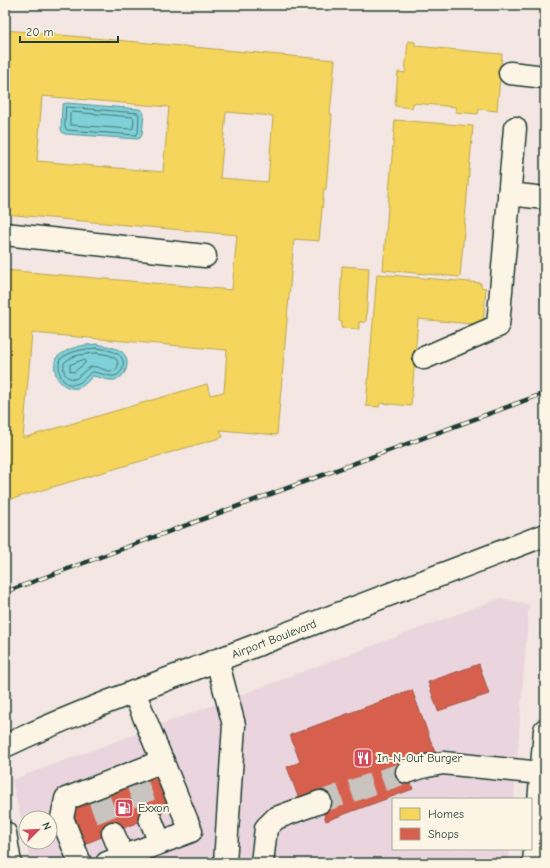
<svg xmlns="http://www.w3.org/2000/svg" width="550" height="868" font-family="'Comic Neue',sans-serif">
<rect width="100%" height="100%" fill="#f4e6e2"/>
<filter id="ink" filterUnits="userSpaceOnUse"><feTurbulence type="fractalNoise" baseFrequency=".025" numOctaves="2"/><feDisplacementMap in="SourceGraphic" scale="8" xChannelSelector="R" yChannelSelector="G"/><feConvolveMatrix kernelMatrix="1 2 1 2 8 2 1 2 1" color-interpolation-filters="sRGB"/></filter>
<g filter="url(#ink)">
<path fill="#ead5de" d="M501,598L529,605L514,799H393V849H510L509,863H31L26,842H50V818H26V840L12,780Z"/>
<path fill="#7fd0d7" stroke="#599596" d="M67,103L139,109L142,110L144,114L142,135L140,138L137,139L65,134L62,132L61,128L62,107L63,104Z
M97,344C106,346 114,347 121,351C132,359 127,378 114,380C107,381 100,377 93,376C89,380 84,386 78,388C67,390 56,382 55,370C54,366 55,362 56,358C69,347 81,345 97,344Z"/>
<path fill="#f6d55c" stroke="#b6a750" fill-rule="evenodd" d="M5,30L335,60L330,114H332L326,189H324L319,241L294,239L277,435L220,430L223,437L5,501V270L232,290L237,235L5,214ZM42,96L169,107L163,172L37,161ZM226,112L273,116L268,182L220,178ZM32,333L227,350L224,392L210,395L207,384L23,438Z
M408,41L415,42V46L502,54L497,111L479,109L478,114L455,112L456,107L413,103L412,108L395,106L398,72L405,73Z
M395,120L473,126L460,277L383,270Z
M342,266L369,268L366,322H359V329L341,328L342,322L339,321Z
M377,274L481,283V287L486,288L483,325L418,319L411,406L380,403L379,407L366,406Z"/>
<path fill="#d6604d" stroke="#9f5646" d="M479,664L489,694L438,711L428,682Z
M412,690L436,755L405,766L413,789L326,821L320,802L299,799L287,767L300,762L290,735Z
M164,772L178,806L82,845L69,811Z"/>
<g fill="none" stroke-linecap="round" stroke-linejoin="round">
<path stroke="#457875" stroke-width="1" d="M66,107L138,113L139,115L138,133L136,135L67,130L65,127Z
M72,112L133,117L134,119L133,128L131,129L71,125L70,123V114Z
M97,348C104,349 111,350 118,354C127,360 124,374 114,376C108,377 99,372 92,372C87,375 83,382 76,384C61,387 57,371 60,359C71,351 83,349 97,348Z
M97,353L109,355L116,359C119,364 119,370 112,371C105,372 98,365 91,367C85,369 81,376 75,379C64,378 63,373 64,363C72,354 86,354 97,353Z
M83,360L85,361V363L74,372L70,371V365Z"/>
<path stroke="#c9c4bf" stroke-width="22" stroke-dasharray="22 11" stroke-linecap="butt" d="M137,783L150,818
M99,799L113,833
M320,802L407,772"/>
<defs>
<path id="minor" d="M510,73L545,77
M509,194L545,198
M5,234L205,256
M424,358L498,326L515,128
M217,660L234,725L225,863
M407,772L422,767L443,763L541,773
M150,818L160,843
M5,833L10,863
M113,833L123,857
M80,863L62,818L66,799L163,761
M107,863L191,831L134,692
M262,863L266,828L276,818L320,802
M534,863L545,730"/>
<path id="major" d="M5,746C76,712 150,686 223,658C331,617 438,576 545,535"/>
</defs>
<use href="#minor" stroke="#1f3d34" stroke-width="25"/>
<use href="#major" stroke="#1f3d34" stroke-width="25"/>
<use href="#minor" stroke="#fcf5e5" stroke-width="22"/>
<use href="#major" stroke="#fcf5e5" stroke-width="22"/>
<defs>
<path id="rail" d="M5,592L545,393"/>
</defs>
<use href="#rail" stroke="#1f3d34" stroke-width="4.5"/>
<use href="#rail" stroke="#fcf5e5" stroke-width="3" stroke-dasharray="9" stroke-linecap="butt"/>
</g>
</g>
<defs>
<symbol id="restaurant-square" viewBox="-11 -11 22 22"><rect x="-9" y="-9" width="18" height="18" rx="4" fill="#d1495b" stroke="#fcf5e5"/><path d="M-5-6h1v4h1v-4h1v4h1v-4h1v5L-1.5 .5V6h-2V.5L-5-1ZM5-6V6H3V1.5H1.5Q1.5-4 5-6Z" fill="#fff"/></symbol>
<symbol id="fuel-square" viewBox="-11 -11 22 22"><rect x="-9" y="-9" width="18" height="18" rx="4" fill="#d1495b" stroke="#fcf5e5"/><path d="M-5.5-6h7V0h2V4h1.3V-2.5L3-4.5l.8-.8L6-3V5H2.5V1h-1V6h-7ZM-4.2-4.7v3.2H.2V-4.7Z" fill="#fff"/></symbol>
</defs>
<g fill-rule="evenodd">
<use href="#restaurant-square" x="352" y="747" width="22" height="22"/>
<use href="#fuel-square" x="113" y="797" width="22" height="22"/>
</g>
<g text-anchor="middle" stroke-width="4" stroke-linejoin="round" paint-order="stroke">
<g font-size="12" fill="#1f3d34" stroke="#fcf5e5">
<text transform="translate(274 639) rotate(-21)" y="4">Airport Boulevard</text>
</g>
<g font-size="12" fill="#1f3d34" stroke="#fcf5e5" text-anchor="start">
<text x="377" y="762">In-N-Out Burger</text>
<text x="138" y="812">Exxon</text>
</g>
</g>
<rect width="550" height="868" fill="none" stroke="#fcf5e5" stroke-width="20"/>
<rect x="10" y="10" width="530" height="848" fill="none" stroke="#1f3d34" stroke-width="1.5" filter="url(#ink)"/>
<rect x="392" y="798" width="140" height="52" fill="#fcf5e5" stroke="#a4ab9e"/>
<rect x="400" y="808" width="20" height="12" fill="#f6d55c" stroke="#a4ab9e"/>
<text x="428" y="818" font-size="12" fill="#1f3d34">Homes</text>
<rect x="400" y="828" width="20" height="12" fill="#d6604d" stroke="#a4ab9e"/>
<text x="428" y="838" font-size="12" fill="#1f3d34">Shops</text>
<g transform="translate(38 830) rotate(66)"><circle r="19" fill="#fcf5e5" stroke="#a4ab9e"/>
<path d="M0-3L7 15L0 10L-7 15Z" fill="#d1495b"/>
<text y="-6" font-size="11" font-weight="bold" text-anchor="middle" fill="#1f3d34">N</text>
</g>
<path d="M20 36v6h98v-6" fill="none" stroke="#1f3d34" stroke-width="2"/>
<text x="26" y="36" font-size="12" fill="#1f3d34" stroke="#fcf5e5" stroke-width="3" paint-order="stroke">20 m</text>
</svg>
